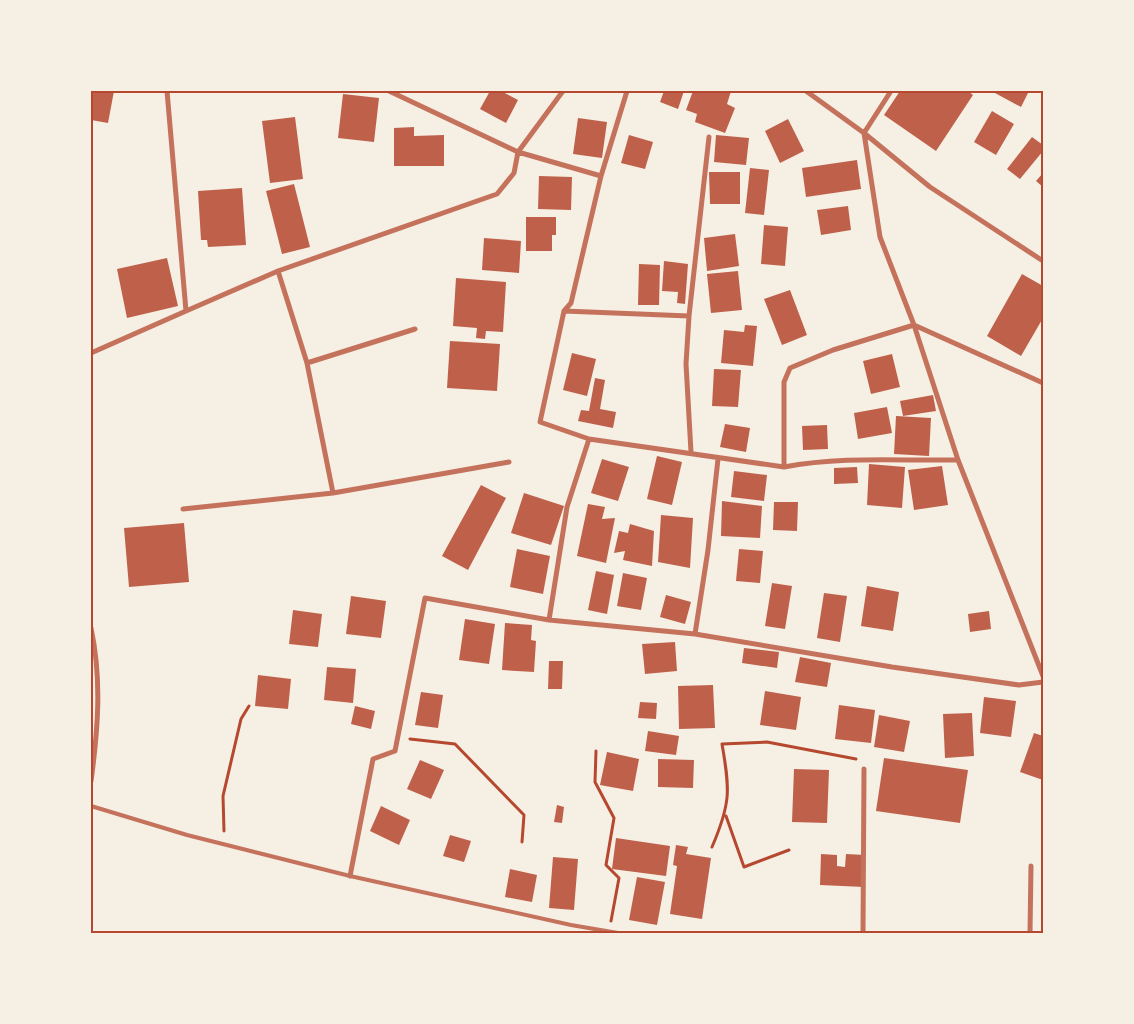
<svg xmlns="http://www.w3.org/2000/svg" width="1134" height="1024" font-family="'Source Serif 4',serif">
<rect width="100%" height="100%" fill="#f6efe4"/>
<path fill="#bf614a" d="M91,91H114L108,123L91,120Z
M490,91H501L518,100L506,123L480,109Z
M664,91H684L678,109L660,102Z
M693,91H731L727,104L735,108L725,133L695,122L697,114L686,110Z
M900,91H968L973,95L936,151L884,115Z
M996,91H1029L1021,107L995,93Z
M343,94L379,98L374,142L338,138Z
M992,111L1014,124L996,155L974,142Z
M295,117L303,179L270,183L262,121Z
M578,118L607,122L602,158L573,154Z
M788,119L804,151L780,163L765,131Z
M414,127V136L444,135V166H394V128Z
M629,135L653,142L645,169L621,163Z
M716,135L749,138L746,165L714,162Z
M1032,137L1043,145V151L1020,179L1007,169Z
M857,160L861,189L806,197L802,168Z
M750,168L769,170L764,215L745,213Z
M709,172H740V204H710Z
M1043,173V187L1036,181Z
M539,176L572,177L571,210L538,209Z
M294,184L310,247L282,254L266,191Z
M242,188L246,245L208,247L207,240H201L198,191Z
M848,206L851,230L821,235L817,210Z
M526,217H556V235H552V251H526Z
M764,225L788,227L785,266L761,264Z
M735,234L739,266L707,271L704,238Z
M484,238L521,241L519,273L482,270Z
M167,258L178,306L127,318L117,269Z
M664,261L688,264L685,304L677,303L678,292L662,291Z
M639,264L660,265L659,305H638Z
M738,271L742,310L711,313L707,274Z
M1022,274L1043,286V318L1021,356L987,336Z
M456,278L506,282L503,332L486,331L485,339L476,338L477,328L453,326Z
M790,290L807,335L782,345L764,299Z
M745,325L757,326L753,366L721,363L724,330L744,332Z
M450,341L500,344L497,391L447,388Z
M572,353L596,359L587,396L563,390Z
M892,354L900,387L871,394L863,361Z
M714,369L741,370L738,407L712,406Z
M595,378L605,380L600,409L616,412L613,428L578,421L581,410L589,411Z
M933,395L936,411L903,416L900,401Z
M887,407L892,433L858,439L854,413Z
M896,416L931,418L929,456L894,454Z
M725,424L750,428L746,452L720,447Z
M827,425L828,449L803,450L802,426Z
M657,456L682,462L672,505L647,499Z
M602,459L629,467L618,501L591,493Z
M869,464L905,467L902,508L867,505Z
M942,466L948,505L914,510L908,470Z
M857,467L858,483L834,484V468Z
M734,471L767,475L764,501L731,497Z
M481,485L506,498L468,570L442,556Z
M524,493L564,506L551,545L511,533Z
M722,501L762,506L760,538L721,536Z
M774,502H798L797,531L773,530Z
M588,504L605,507L602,519L615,518L606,563L577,556Z
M661,515L693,518L690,568L658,562Z
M184,523L189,582L129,587L124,528Z
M630,524L654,531L652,566L623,560L625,551L614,553L619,531L628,533Z
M517,549L550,556L543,594L510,587Z
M739,549L763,551L760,583L736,581Z
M596,571L614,575L607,614L588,610Z
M623,573L647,578L641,610L617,606Z
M772,583L792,586L785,629L765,626Z
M867,586L899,592L893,631L861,626Z
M824,593L847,596L840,642L817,638Z
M666,595L691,602L685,624L660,617Z
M351,596L386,601L381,638L346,634Z
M293,610L322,614L318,647L289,644Z
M989,611L991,629L970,632L968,614Z
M465,619L495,624L489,664L459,660Z
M505,623L532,625L531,640L536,641L534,672L502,670Z
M675,642L677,671L645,674L642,644Z
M744,648L779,652L777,668L742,663Z
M800,657L831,663L827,687L795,682Z
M549,661H563L562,689H548Z
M327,667L356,669L353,703L324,700Z
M258,675L291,679L288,709L255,706Z
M713,685L715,728L679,729L678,686Z
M765,691L801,697L796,730L760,725Z
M421,692L443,695L438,728L415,725Z
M984,697L1016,701L1011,737L980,733Z
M640,702L657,703L656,719L638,718Z
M839,705L875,710L871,743L835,739Z
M355,706L375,711L371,729L351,724Z
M972,713L974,756L945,758L943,714Z
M879,715L910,721L904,752L874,747Z
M648,731L679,736L676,755L645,751Z
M1034,733L1043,736V780L1020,772Z
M607,752L639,759L633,791L600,785Z
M884,758L968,770L960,823L876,811Z
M658,759L694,760L693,788L658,787Z
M420,760L444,770L431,799L407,789Z
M794,769L829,770L827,823L792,822Z
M557,805L564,807L562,823L554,822Z
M381,806L410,820L399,845L370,831Z
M450,835L471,841L464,862L443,856Z
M616,838L670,846L666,876L612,869Z
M676,845L688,847L686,854L711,858L702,919L670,914L677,866L673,865Z
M821,854L837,855V866L845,867L846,854L865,855L864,887L820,885Z
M553,857L578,859L574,910L549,908Z
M510,869L537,875L532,902L505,897Z
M637,877L665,882L657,925L629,920Z"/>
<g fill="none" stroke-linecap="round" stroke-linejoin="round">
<path stroke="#b5482f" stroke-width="3" d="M410,739L455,744L524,815L522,842
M596,751L595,782L614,818L606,865L619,878L611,921
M726,816L744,867L789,850
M224,831L223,796L241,719L249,706
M712,847C731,803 730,790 722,744L767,742L856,759"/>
<path stroke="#c5725c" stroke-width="4" d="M91,806L187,835L350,876L571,925L618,933"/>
<path stroke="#c5725c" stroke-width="5" d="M389,91L518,152L563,91
M627,91L601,176L571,303L564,311L540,422L589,439L784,467C842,456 899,461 958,460
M806,91L864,133L930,187L1043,261
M891,91L864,133L880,237L914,325L958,460L1043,676
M278,271L307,363L333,493
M186,311L278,271L497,194L514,173L518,152L601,176
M564,311L689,316
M91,353L186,311L167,91
M307,363L415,329
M691,452L686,364L689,316L709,137
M784,467V382L790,368L833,350L914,325L1043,383
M183,509L333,493L509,462
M549,620L567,507L589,439
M91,628C102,679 98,730 91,781
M695,634L708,550L718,459
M350,876L373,759L395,751L425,598L549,620L695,634L892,667L1019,685L1043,682
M863,933L864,769
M1030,933L1031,866"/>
</g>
<rect width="1134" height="1024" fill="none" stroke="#f6efe4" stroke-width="185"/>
<rect x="92" y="92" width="950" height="840" fill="none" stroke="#b5482f" stroke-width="2"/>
</svg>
